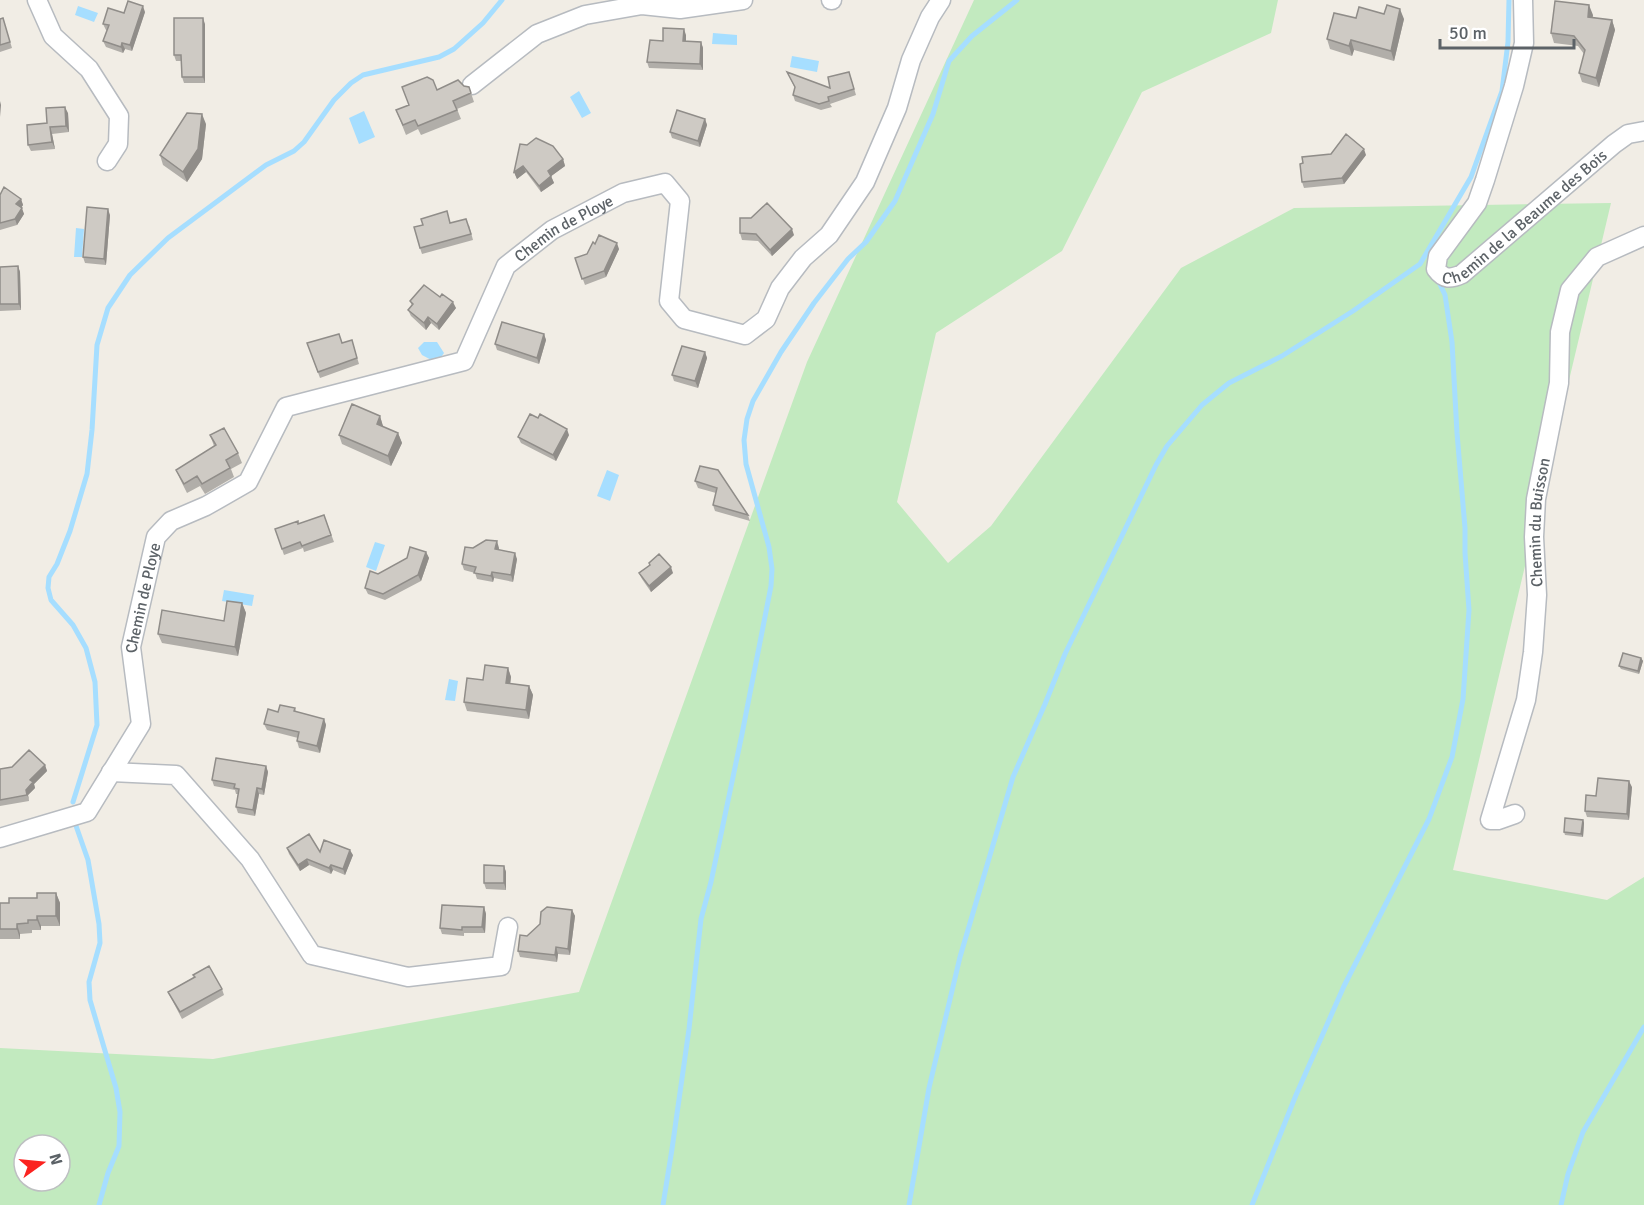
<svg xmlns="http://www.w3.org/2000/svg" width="1644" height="1205" font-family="Signika,sans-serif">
<rect width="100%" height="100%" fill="#f1ede5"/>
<path fill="#c2eabf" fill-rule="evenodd" d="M974,0H1278L1271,33L1142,92L1062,251L936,333L897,502L948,563L991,526L1181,268L1294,208L1611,203L1453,870L1607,900L1644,877V1205H0V1048L213,1059L579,992L807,362ZM24,1145H60V1181H24Z"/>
<path fill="#a6deff" d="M78,6L98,13L94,22L75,15Z
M713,33L737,35V45L712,44Z
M792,56L819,61L817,72L790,67Z
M579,91L591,113L582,118L570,97Z
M364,111L375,137L359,144L349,118Z
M76,228L84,229L82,257H74Z
M424,342H437L444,353L437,363L422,355L418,348Z
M607,470L619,475L610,501L597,496Z
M375,542L385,545L376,571L366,567Z
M224,590L254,595L252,606L222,601Z
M449,679L458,681L455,701L445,700Z"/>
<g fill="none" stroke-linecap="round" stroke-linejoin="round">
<path stroke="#a6deff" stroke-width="5" d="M73,802L97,725L95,682L86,648L73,625L51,600L48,588L49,577L57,564L70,531L87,474L92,430L97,345L108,308L130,275L168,238L266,165L294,151L304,142L334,100L351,83L363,75L439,57L454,49L483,23L502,0
M75,823L88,860L99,924L100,943L89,982L90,1000L116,1088L120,1112L119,1146L108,1173L99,1205
M663,1205L672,1149L689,1029L701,919L711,882L742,734L771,586L772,569L769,547L746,464L744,440L747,419L753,401L781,352L814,303L848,259L866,242L895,201L933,114L949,61L972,36L1017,0
M909,1205L929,1088L960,957L1013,777L1045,704L1065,654L1156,465L1167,446L1202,405L1229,383L1282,356L1353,311L1420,264L1471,177L1502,91L1508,42L1509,0
M1252,1205L1296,1095L1344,986L1429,819L1452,757L1463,699L1469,610L1465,553V528L1457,433L1452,342L1445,295L1438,280
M1561,1205L1568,1174L1583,1132L1644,1027"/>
<defs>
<g id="minor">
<path d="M37,0L53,36L89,69L119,116L118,144L107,161"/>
<path d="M831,0H832"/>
<path id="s1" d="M1523,0L1524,43L1514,86L1485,180L1477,203L1438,256L1436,269C1444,280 1451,279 1462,274L1614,144L1628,134L1644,131"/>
<path d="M472,85L537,34L585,15L642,5L680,9L743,0"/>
<path d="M111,772L176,775L250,859L312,955L408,977L501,966L508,927"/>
<path id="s2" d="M1515,814L1498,820H1490L1526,700L1533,652L1537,595L1534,537L1536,499L1559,383L1560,332L1570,290L1597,257L1644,236"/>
<path id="s3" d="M0,838L87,812L141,724L131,647L156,537L171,521L206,506L248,482L286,407L464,361L506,266L552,230L623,193L665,183L680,201L669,301L684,319L745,335L766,319L780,288L803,258L829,235L865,182L897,108L911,60L930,17L941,0"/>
</g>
</defs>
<use href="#minor" stroke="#b7bbc0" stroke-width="21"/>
<use href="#minor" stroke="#fff" stroke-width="18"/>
</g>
<path fill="#b1aea9" d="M145,12L132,51L125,49L123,53L106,47L103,41L107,30H106L103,24L124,13Z
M1384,14L1404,19L1394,61L1354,50L1352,56L1330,49L1327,39L1356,18Z
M1593,15L1592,18L1612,20L1615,30L1599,87L1582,82L1579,73L1584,54L1578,46L1554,43L1551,33Z
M3,18L12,48L0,52V19Z
M205,24V83H184L182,77L181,61H176L174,55Z
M686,35V41L701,42L703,48V70L649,68L647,62L663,41Z
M787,72L830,88L851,78L856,95L830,104L832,107L821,110L795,101L793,95L795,88Z
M464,86L469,87L474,102L457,109L461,119L421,135L418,129L406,135L396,110L409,105L437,90Z
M68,113L69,132L52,134L55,149L31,151L28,145L47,123Z
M705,119L707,125L700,147L672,138L670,132Z
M206,124L202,159L187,182L163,165L160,155Z
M520,144L563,159L565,166L551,176L554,183L541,192L526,172L517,179L514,172Z
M1366,155L1344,184L1304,188L1302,182Z
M0,195L21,199L23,205L21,208L24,214L17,225L0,230Z
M110,215L106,265L85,263L83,257Z
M451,223L469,225L473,240L422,254L420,248Z
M740,233L794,235L772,256L758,241L742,240Z
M595,244L619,249L606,277L585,285L575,258L587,254Z
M18,266L20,272L21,310L0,311V267Z
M440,297L456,308L439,330L431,323L426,330L411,316L408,310L412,306L410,301Z
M544,334L546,340L539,364L497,350L495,344Z
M352,340L359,364L320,378L307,343H342Z
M705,352L707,358L698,388L674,381L672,375Z
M380,416L383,427L398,433L402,443L391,466L342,444L339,435Z
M210,435L238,453L242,463L231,469L234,477L205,494L200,486L187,493L180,479L176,470L214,446Z
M569,435L556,461L521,443L518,437Z
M718,470L748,515L750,521L715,511L713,505L716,493L698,488L695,481Z
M324,515L334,542L304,552L303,548L284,555L275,529L298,524Z
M473,548H499V550L517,559L513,582L494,578L493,582L477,579L475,573L464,570L462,564Z
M426,552L429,558L421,581L385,600L368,594L365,588L378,574L407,558Z
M649,563L673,573L651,592L642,579L639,573L650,565Z
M242,603L246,613L238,656L162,643L158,634L224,621Z
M1641,658L1643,661L1639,674L1621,669L1619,666Z
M508,668L511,677L510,684L529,686L533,695L529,719L467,711L464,702L483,680Z
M295,708L296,712L324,719L326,725L320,753L299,748L297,741L298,738L267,730L264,724L278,712Z
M45,765L47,771L34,784L35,788L28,795L29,801L0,806V769Z
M266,766L268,772L264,795L259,794L255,816L238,813L236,807L238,794H236L235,790L214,786L212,780Z
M1632,787L1629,820L1587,817L1585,811L1596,796Z
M1583,820L1584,823L1583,837L1565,835L1564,832Z
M287,848L320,852L353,855L345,875L333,870L331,874L309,865L300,871L289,854Z
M504,866L506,872V890L486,889L484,883Z
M56,893L60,903V926H41V930H32V933L20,934V939H0V903H9L37,898Z
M484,907L486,914L485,933H464V936L442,934L440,928Z
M572,910L575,916L570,955L558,954L557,962L520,957L518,951L527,936Z
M193,975L222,989L224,995L182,1019L171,998L168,992L194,977Z"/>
<path fill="#908d89" d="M1589,5L1593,15L1591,27L1588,17Z
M143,6L145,12L132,51L130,45Z
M1400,9L1404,19L1394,61L1391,51Z
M203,18L205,24V83L203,77Z
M1612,20L1615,30L1599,87L1596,78Z
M684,29L686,35V47L683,41Z
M1351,40L1354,50L1352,56L1349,46Z
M701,42L703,48V70L700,64Z
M122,43L125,49L123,53L121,47Z
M0,101L1,105L0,117Z
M65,107L68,113L69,132L66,126Z
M202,114L206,124L202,159L187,182L183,172Z
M705,119L707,125L700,147L698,141Z
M50,127L52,134L55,149L52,142Z
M1364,149L1366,155L1344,184L1342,178Z
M563,159L565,166L550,177L548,171Z
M523,166L526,172L517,179L514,172Z
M551,176L554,183L541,192L539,186Z
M21,199L23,205L19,211L16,204Z
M22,208L24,214L17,225L15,219Z
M108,209L110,215L106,265L104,259Z
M792,229L794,235L772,256L770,250Z
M617,243L619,249L606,277L604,271Z
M18,266L20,272L21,310L19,304Z
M453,302L456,308L439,330L437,324Z
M428,317L431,323L426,330L424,323Z
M544,334L546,340L539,364L537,358Z
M705,352L707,358L698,388L695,381Z
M380,416L383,426L380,434L377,424Z
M567,429L569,435L556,461L553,455Z
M398,433L402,443L391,466L388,456Z
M497,541L499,548L497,555L495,549Z
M426,552L429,558L421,581L418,575Z
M515,553L517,559L513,582L511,575Z
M671,567L673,573L651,592L649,586Z
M492,572L494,578L493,582L491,576Z
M242,603L246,613L238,656L235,647Z
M1641,658L1643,661L1639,674L1638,671Z
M508,668L511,677L509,693L506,683Z
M529,686L533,695L529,719L526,710Z
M324,719L326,725L320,753L317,746Z
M45,765L47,771L34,784L35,788L28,795L29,801L26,790L30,780Z
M266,766L268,772L264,795L262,789Z
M1629,781L1632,787L1629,820L1627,814Z
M257,788L259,794L255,816L253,810Z
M1583,820L1584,823L1583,837L1581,834Z
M350,850L353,855L345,875L343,869Z
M307,859L309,865L300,871L298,865Z
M331,865L333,870L331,874L329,868Z
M504,866L506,872V890L504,883Z
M56,893L60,903V926L56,916Z
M484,907L486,914L485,933L482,927Z
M572,910L575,916L570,955L568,949Z
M37,916L41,926V930L37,920Z
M17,924L20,934V939L17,929Z
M556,947L558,954L557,962L555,955Z"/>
<path fill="#cecac4" stroke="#908d89" stroke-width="1.5" d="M128,1L143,6L130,45L122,43L121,47L103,41L109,25L103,24L108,8L124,13Z
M1555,1L1589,5L1588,17L1612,20L1596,78L1579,73L1585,50L1574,36L1551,33Z
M1387,5L1400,9L1391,51L1351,40L1349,46L1327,39L1334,13L1356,18L1359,7L1384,14Z
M3,18L10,42L0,45V19Z
M174,18H203V77H182L181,55H174Z
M663,28L684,29L683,41L701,42L700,64L647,62L650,40L663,41Z
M787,72L830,88L828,77L849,72L854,89L828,97L829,101L819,104L793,95L795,87Z
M427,77L433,80L437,90L458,80L464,86L469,87L471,93L453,101L457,110L418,126L415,120L403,125L396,110L409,105L402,87Z
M65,107L66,126L50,127L52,142L28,145L27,125L47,123L46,108Z
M677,110L705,119L698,141L670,132Z
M187,113L202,114L198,149L183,172L160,155Z
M1346,134L1364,149L1342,178L1302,182L1300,164L1303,163L1302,157L1331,154Z
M536,138L553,146L563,159L548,171L551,176L539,186L523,166L514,172L520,144L527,145Z
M4,187L21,199L16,204L22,208L15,219L0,223V195Z
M767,203L792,229L770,250L756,234L740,233V218H751Z
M87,207L108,209L104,259L83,257Z
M447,211L450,223L466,219L471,234L420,248L414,227L423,225L421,219Z
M599,235L617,243L604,271L582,279L575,258L587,254L593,242L595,244Z
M18,266L19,304H0V267Z
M424,285L440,297L442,294L453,302L437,324L428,317L424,323L408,310L413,304L410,301Z
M502,322L544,334L537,358L495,344Z
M339,334L342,343L352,340L357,358L318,372L307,343Z
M682,346L705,352L695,381L672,375Z
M352,404L380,416L377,424L398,433L388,456L339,435Z
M530,414L538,418L540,414L567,429L553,455L518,437Z
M224,428L238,453L226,460L230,468L202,484L197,476L184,484L176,470L216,445L210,435Z
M700,466L718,470L748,515L713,505L717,488L695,481Z
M324,515L331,535L302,546L300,542L282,549L275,529L298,521V524Z
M486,540L497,541L495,549L515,553L511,575L492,572L491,576L474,573L476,567L462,564L465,547L473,548Z
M410,547L426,552L418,575L383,594L365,588L370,571L378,574L407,558Z
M659,554L671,567L649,586L639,573L650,565L649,563Z
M227,601L242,603L235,647L158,634L162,610L224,621Z
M1623,653L1641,658L1638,671L1619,666Z
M485,665L508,668L506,683L529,686L526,710L464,702L467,678L483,680Z
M280,705L295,708L294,711L324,719L317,746L297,741L299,732L264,724L268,709L278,712Z
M29,750L45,765L30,780L33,782L26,790L27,795L0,800V769L12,767Z
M216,758L266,766L262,789L257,788L253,810L236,807L239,789L234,788L235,784L212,780Z
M1598,778L1629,781L1627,814L1585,811L1586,795L1596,796Z
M1565,818L1583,820L1581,834L1564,832Z
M309,834L320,852L324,840L350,850L343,869L331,865L329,868L307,859L298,865L287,848Z
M484,865L504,866V883H484Z
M37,893H56V916H37V920H28V923L17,924V929H0V903H9V898H37Z
M442,905L484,907L482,927H462V930L440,928Z
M547,907L572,910L568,949L556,947L555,955L518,951L520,935L527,936L540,924L541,912Z
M209,966L222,989L180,1012L168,992L195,977L193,975Z"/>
<g text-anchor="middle" stroke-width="5" stroke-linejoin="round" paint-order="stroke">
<g font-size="16" fill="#5c6267" stroke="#fff">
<text dy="6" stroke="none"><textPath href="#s1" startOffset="402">Chemin de la Beaume des Bois</textPath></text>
<text dy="6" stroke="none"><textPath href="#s3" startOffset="934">Chemin de Ploye</textPath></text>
<text dy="6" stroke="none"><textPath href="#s2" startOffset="330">Chemin du Buisson</textPath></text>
<text dy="6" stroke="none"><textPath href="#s3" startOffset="322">Chemin de Ploye</textPath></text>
</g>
</g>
<g transform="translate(42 1163) rotate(75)"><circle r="28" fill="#ffffff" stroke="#bec0c2" stroke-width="1.5"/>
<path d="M0-4.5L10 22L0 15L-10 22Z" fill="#fb2320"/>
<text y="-9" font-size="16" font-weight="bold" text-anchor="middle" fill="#5c6267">N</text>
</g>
<path d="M1440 39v9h134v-9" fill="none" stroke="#5c6267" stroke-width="3"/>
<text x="1449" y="39" font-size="18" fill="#5c6267" stroke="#ffffff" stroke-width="4.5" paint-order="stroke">50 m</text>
</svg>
